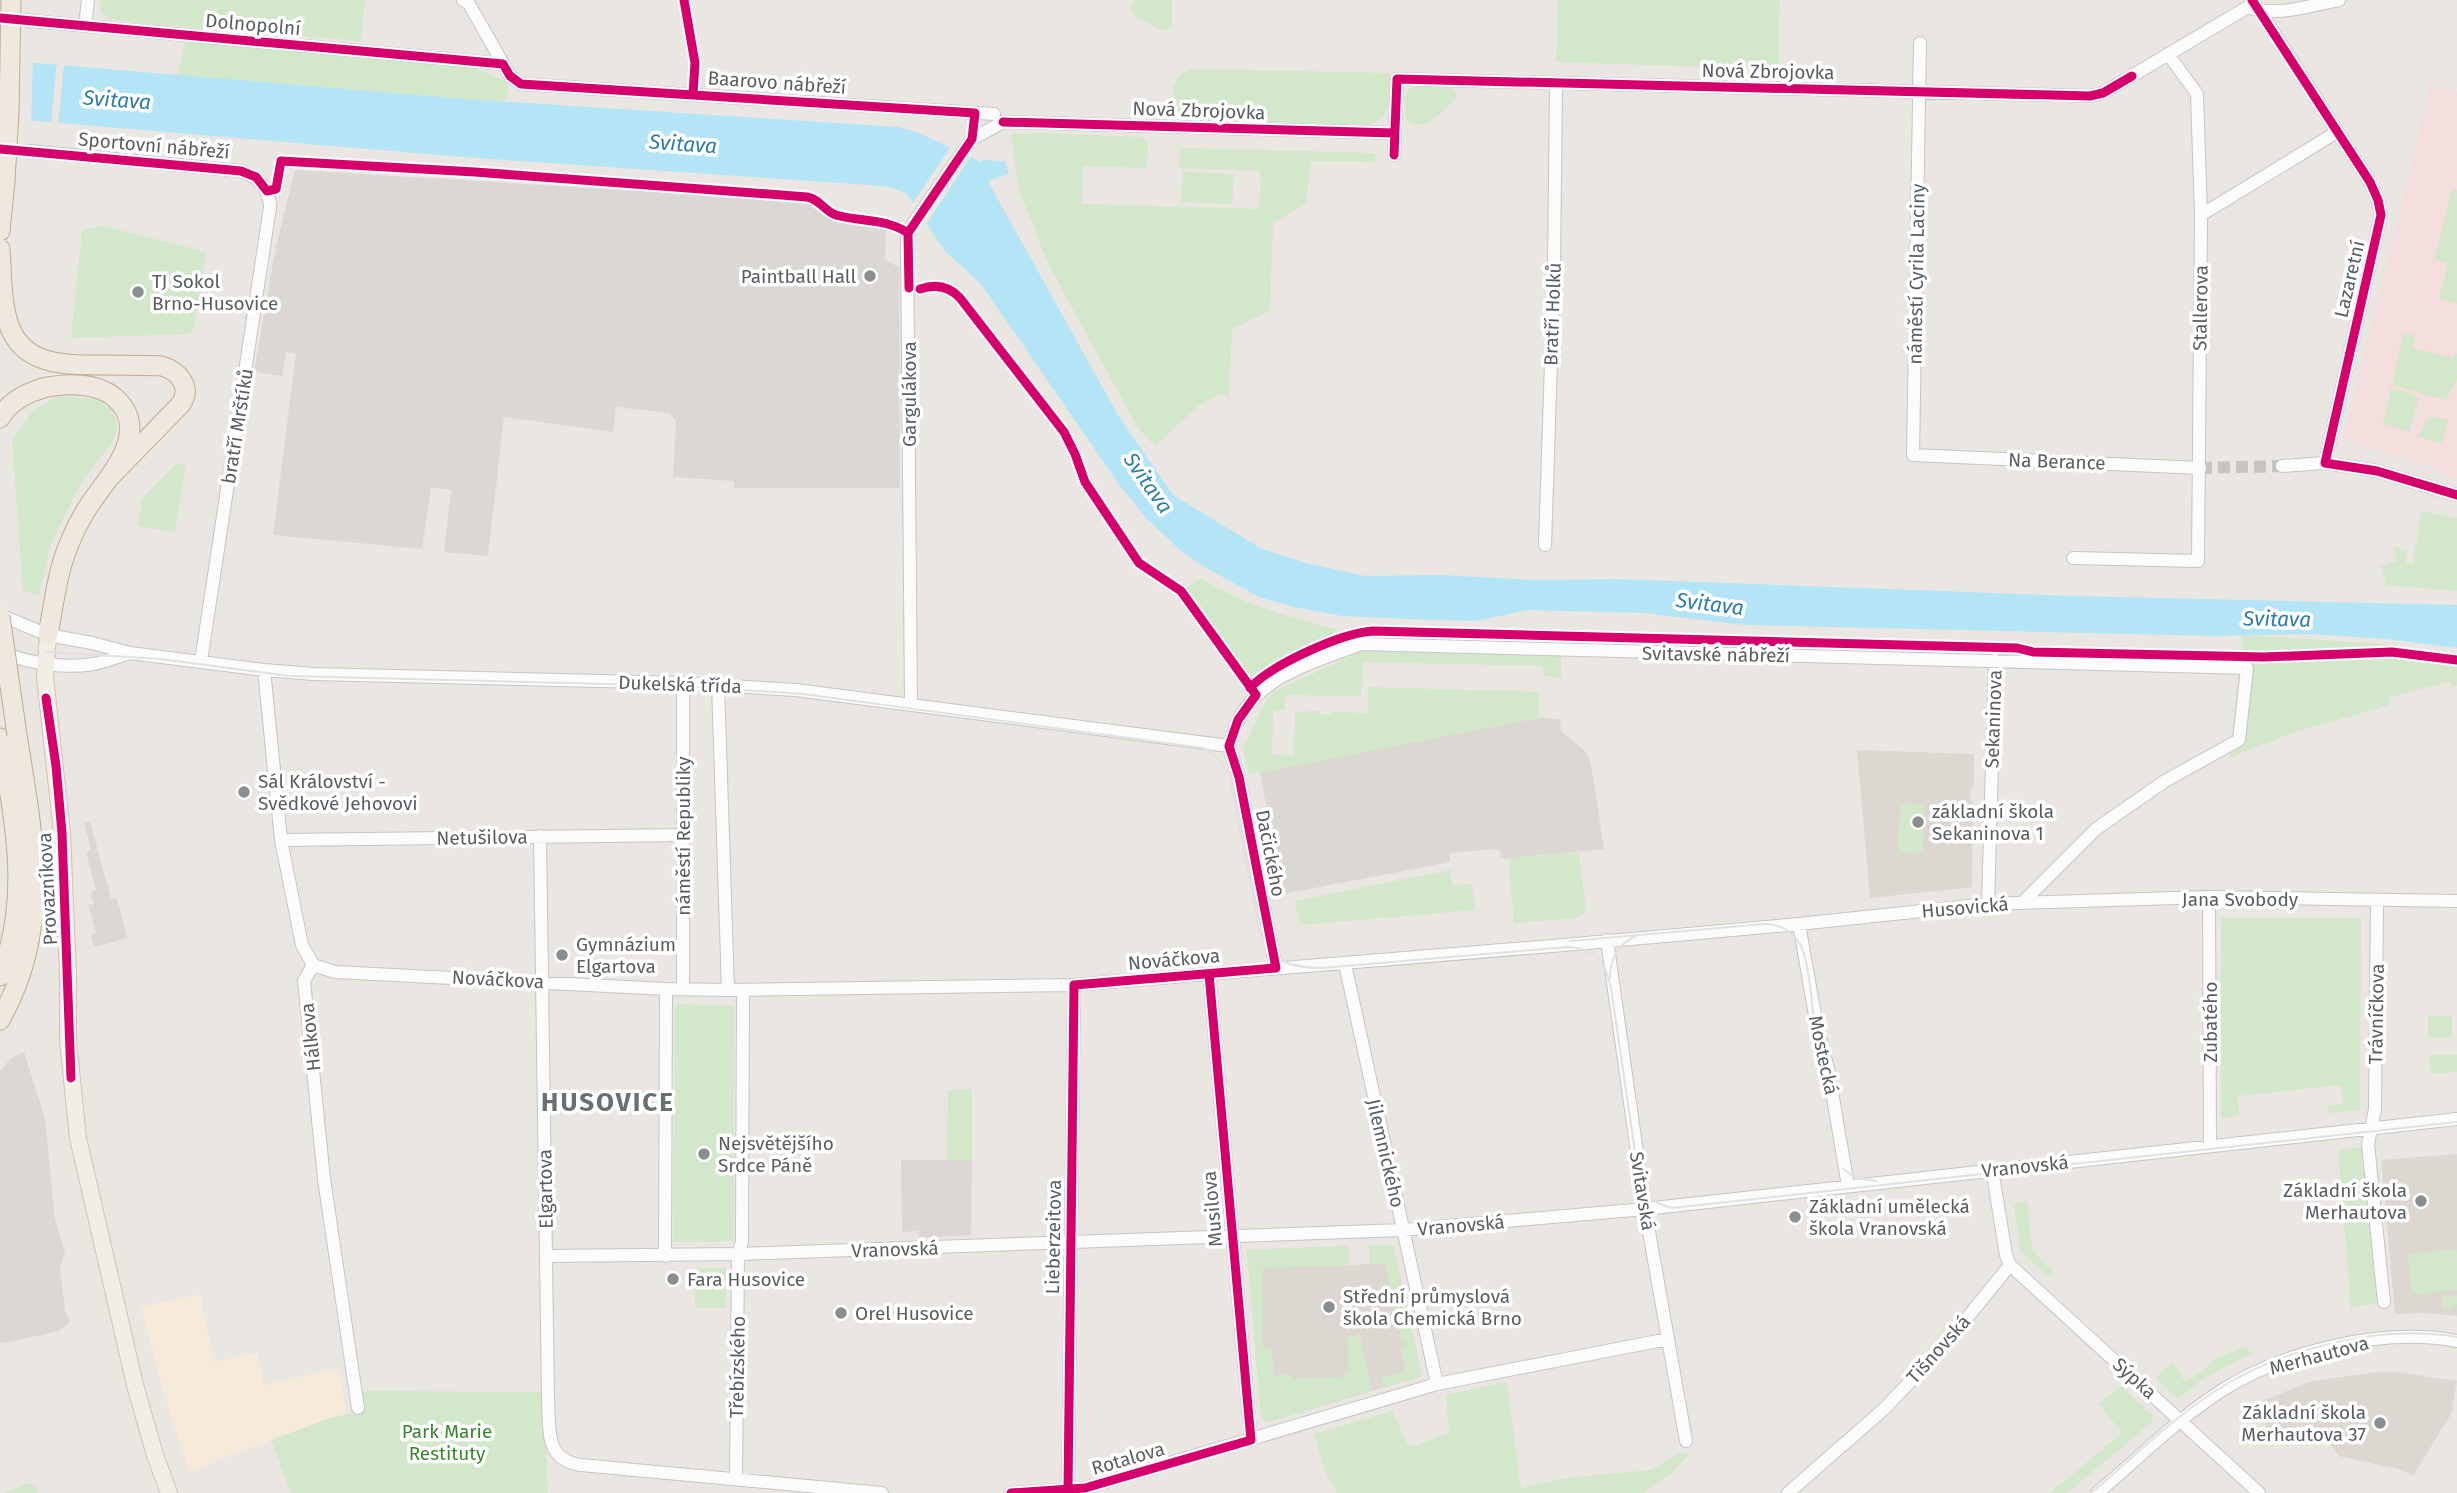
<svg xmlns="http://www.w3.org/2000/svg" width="2457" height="1493" font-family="'Fira Sans',sans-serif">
<rect width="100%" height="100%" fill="#eae6e2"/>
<path fill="#f6ead9" d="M200,1294L214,1362L257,1353L264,1385L339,1368L346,1414L233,1454L190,1473L169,1411L141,1307Z"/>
<path fill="#dbd7d3" d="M295,170L804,201L825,216L886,226L885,260L899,267L900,488H734V481L673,477L676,420L669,413L616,407L613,432L504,417L488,556L444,552L451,490L431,487L422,549L273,535L296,353L286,352L282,376L254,372L275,252Z
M1538,718L1560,719L1561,731L1586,752L1591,764L1604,849L1501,859L1500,851L1496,849L1450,853V862L1283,894L1260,772Z
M90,821L111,899L117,898L127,938L94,947L91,935L96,933L88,905L94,904L91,892L96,890L86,852L91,850L84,822Z
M24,1052L45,1119L55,1220L65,1252L60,1268L65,1311L70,1322L59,1331L4,1343L0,1342V1071L11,1058Z
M901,1160H972L971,1235L919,1238L918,1231L902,1232Z"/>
<path fill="#dcd7d1" d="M1857,750L1974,754V787L1971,789L1970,799L1973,802L1972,887L1870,898Z
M2457,1154V1316L2422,1313L2395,1314L2381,1160Z
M1369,1245H1393L1422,1376L1268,1422L1264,1420L1261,1416L1247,1250L1349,1246V1265L1370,1264Z
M2377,1372H2396L2457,1381L2451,1414L2413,1476L2402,1470L2339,1456L2312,1424L2268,1433L2257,1403L2312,1381Z"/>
<path fill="#f5dede" d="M2427,84L2457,92V479L2439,473V469L2344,439L2430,88Z"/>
<path fill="#d3e7cb" d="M100,0H365L361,41L158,25L110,19L101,12Z
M1136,0H1172V26L1167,30H1161L1133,15L1130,7Z
M1558,0H1780L1778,69L1556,62Z
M186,41L472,66L507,82L509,89L505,102L177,76Z
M1192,69L1390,73C1389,96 1394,116 1369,125L1190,120V116L1182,115L1172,103C1173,85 1174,75 1192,69Z
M1422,84L1454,85L1453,91L1458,96C1445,109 1424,136 1406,119L1404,99L1410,88Z
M1040,133L1140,137L1146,140L1148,146L1147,168L1083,166L1082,204L1259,209L1261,171L1179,168L1180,148L1375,153V162L1311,161L1306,204L1273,223L1270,310L1232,329L1229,396L1219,394L1198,406L1155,446L1138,428L1048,264L1019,189L1011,134Z
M1183,172L1234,174L1232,204L1181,202Z
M2452,189L2457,190V304L2439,298L2448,264L2434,260Z
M102,226L206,252L193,331L185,334L71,338L82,230Z
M2403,333L2415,336L2413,348L2454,358L2455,353H2457V379L2446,400L2392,385Z
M2391,388L2415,394V398L2418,399L2410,432L2383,423Z
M57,396L100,399L113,410L118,429L112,443L82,481L51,544L39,595L23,591L12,440L33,411Z
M2433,417L2449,420L2441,444L2419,437L2426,420Z
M176,464L186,465L175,532L138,526L142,499Z
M2421,511L2457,518V591L2386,585L2381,566L2397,561L2393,547H2400V550L2408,552L2406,563L2413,564Z
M1201,578C1242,605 1288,617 1336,629L1333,637L1262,669L1253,678L1238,667L1187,588Z
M2243,635L2381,644L2457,656V686L2452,687L2450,681L2391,697L2389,692L2390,705L2291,733L2229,758Z
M1362,651L1561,656V677L1543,676V666L1363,662L1361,696L1285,695V710H1273L1272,755L1294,756L1295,712L1319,711L1320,714H1331L1332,712L1368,713V687L1539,692L1538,718L1249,775L1243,749L1264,704L1273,692Z
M1900,803L1924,804L1923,853L1898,852Z
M1579,852L1586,912L1576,918L1514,923L1509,867L1511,858Z
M1451,870L1452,885L1472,884L1475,910L1300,925L1295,901Z
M2221,918H2361L2360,1110L2328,1113L2327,1106L2344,1104L2341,1085L2238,1096L2239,1115L2221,1118Z
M678,1004L733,1006L734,1008V1241L673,1242L675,1007Z
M2428,1016H2452V1037H2428Z
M2429,1055H2457V1072L2431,1074Z
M972,1089V1160L947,1161L948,1090Z
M2361,1147L2377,1303L2351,1308L2338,1150Z
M2027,1201L2033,1251L2054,1271L2048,1277L2020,1251L2014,1207L2018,1202Z
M1369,1245H1393L1422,1376L1382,1388L1381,1377L1406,1372L1401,1347L1406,1346L1404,1341H1402L1385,1264H1371Z
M1349,1246V1265L1263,1268V1348H1272L1274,1376L1287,1374L1294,1379L1343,1377L1349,1370L1347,1337L1360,1334L1372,1390L1268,1422L1261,1416L1247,1250Z
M2457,1249V1290L2412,1294L2408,1254Z
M695,1268H726V1308H695Z
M2441,1295L2457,1296V1304L2444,1312Z
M2246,1346L2251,1354L2206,1377L2178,1399L2157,1380L2158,1375L2173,1363L2185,1381L2203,1371L2214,1360Z
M1507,1382L1521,1488L1566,1478L1651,1470L1677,1454L1691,1452L1673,1472L1644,1493H1337L1325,1471L1314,1434L1392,1411L1408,1445L1415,1446L1449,1433L1446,1395Z
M2121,1386L2153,1416L2152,1422L2067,1493H2050L2122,1433L2099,1404Z
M363,1391L544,1392L548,1493H291L271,1440L333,1417L361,1412Z
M27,1483L35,1486L38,1493H5Z"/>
<path fill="#b4e5f6" d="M0,60L465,99L898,127L919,133L981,162L983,160L1005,161L1009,174L990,180V185L1118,415L1173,495L1262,549L1306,563L1365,576L1440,575L1535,580L1617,579L2075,596L2457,605V648L2385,639L2309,634L2214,636L1745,625L1643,613L1528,610L1475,621L1431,620L1342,616L1294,607L1259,597L1203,566L1181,551L1147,519L1120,486L981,284L945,251L906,193L890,187L869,185L462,157L0,118Z"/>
<path fill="#eae6e2" d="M0,56L33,60L31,124L0,121Z
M57,62L64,63L58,126H51Z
M951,146L972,155L925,226L911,206Z"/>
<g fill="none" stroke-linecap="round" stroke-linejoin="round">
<path stroke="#c6c4c2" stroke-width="12" stroke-dasharray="12 6" stroke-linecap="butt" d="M2200,468L2282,466"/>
<defs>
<path id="minor" d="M463,0L469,4L510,76L521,84L994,114
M2258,8L2370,182L2378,200L2381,215L2325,463
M0,18L503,64
M85,26L88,0
M1920,43L1913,455L2200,468
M2168,54L2197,94L2201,215
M30,151L241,171C259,177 269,188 270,207L201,661
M1394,155L1397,79L2090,96L2103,93L2248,7C2275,18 2311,5 2339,0
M2282,466L2325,463L2377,471L2457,495
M1545,545L1554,269L1556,84
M2073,558L2198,561L2201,215L2337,132
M0,615L48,635L92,643L130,653L264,670L314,674L683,683L796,690L1229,746
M1,652C28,663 64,669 93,664C105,662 117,657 130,653
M264,670L281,840L302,945L313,965
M683,683V989
M718,684L728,990
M911,704L907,240L910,228L972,139L1003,122L1394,133
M1229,746C1232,738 1234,729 1238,721C1261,674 1316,662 1361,644L2247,668L2239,740L2165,781L2096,829L2023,902
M1229,746L1239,777L1276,968
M540,836L548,1399C550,1429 544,1460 581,1465L882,1493
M281,840L683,835
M2209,897L2210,1146
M2377,900L2375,1109L2368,1144L2384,1302
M1988,904L1995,660
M1799,924L1818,1032L1828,1068L1848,1186
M1607,940L1645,1209L1686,1441
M1345,964L1437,1384
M313,965L335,972L666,989L728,990L1074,985L1564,945L1799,924L1988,904L2209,897L2457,901
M313,965L304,981L324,1179L358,1408
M1209,974L1251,1440
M1992,1169L2006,1255L2010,1265L2259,1493
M546,1256L738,1254L1403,1230L1645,1209L2457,1119
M665,1256L666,989
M736,1479L738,1254L742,1242L743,990
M1068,1490L1074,985
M1011,1493L1085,1488L1437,1384L1668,1339
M1788,1493L1884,1409L1945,1345L2010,1265
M2097,1493C2138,1459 2176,1420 2221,1391C2283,1351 2383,1327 2457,1341"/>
<path id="major" d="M48,635L45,677L62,833L68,974V1041L78,1138L135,1385L155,1455L169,1493"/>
<path id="highway" d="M0,231L5,181
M0,249C2,274 1,302 9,325C23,366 66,365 102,365C122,365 142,365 162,366C179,371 192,387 181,404L109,478
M0,418C10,400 28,392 47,387C68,383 97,383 114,397C153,430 110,475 90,504C82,516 75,529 70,542C57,571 54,604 48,635
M0,738C14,817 32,899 0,976
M0,1020C53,927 33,835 17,735"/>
</defs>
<use href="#minor" stroke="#c6c5c5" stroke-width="14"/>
<use href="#major" stroke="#d5c3ad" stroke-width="18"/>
<use href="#highway" stroke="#c1aa90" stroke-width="21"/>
<use href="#minor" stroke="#fcfbfb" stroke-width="12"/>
<use href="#major" stroke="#f2eee5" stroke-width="16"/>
<use href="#highway" stroke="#eee8df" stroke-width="19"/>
<path stroke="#e2e1e1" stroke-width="2" d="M46,652L161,659L289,676L683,686L803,694L1203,748C1216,754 1222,762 1229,774L1260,933C1269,963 1294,968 1322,968L1568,947C1595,948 1606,963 1611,988L1639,1179C1645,1196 1655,1204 1672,1208L2457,1122
M1570,941L1764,924C1779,924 1792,931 1800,944C1811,965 1814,1026 1816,1051
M1610,978C1610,958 1618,944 1636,936
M1843,1169L1856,1178L1876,1181
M2091,1493C2133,1458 2173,1417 2220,1388C2284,1348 2382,1324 2457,1337"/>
<defs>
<path id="highway-bridge" d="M5,181L9,111L11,0
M0,616L17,735"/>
</defs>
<use href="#highway-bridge" stroke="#c1aa90" stroke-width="21" stroke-linecap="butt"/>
<use href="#highway-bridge" stroke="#eee8df" stroke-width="19"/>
<defs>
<path id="cycleway" d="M684,0L695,63L693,94
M2252,0L2370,182L2378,200L2381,215L2325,463L2377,471L2457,495
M0,18L503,64L510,76L521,84L975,113L972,139L908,233L909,288
M1003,122L1394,133
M0,149L241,171L256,177L267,191L276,189L281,161L475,172L807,197C820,199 824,211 836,215C860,222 886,218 908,233
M1394,155L1397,79L2090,96L2103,93L2132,76
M920,289C935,284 949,286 960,298L1064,432L1075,454L1085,482L1139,563L1181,591L1256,695L1238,720L1229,746L1239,777L1276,968L1074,985L1068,1490
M1250,688C1271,665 1341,633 1373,631L2017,648L2033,652L2264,657L2392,652L2457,660
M46,698L56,766L62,833L71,1078
M1011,1493L1085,1488L1251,1440L1209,974"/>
</defs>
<use href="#cycleway" stroke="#fff" stroke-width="13"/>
<use href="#cycleway" stroke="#d6006c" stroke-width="9"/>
</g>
<g fill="#8b8e8f" stroke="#fff" stroke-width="2.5">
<circle cx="870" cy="276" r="7"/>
<circle cx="138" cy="292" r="7"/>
<circle cx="244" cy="792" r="7"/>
<circle cx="1918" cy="822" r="7"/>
<circle cx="562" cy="955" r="7"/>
<circle cx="704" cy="1154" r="7"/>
<circle cx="2421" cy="1201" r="7"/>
<circle cx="1795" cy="1217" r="7"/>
<circle cx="673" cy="1279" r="7"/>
<circle cx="1329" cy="1307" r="7"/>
<circle cx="841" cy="1313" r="7"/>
<circle cx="2380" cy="1423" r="7"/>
</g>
<g text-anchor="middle" stroke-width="7" stroke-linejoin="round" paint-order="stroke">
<g font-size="19" fill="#585e62" stroke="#fff">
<text transform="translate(253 24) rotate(5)" y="7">Dolnopolní</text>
<text transform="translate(1768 71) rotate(1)" y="7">Nová Zbrojovka</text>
<text transform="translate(777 82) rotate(4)" y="7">Baarovo nábřeží</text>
<text transform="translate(1199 110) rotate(2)" y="7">Nová Zbrojovka</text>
<text transform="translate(154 145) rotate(5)" y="7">Sportovní nábřeží</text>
<text transform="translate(1916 274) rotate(-89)" y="7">náměstí Cyrila Laciny</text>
<text transform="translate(2349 279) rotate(-77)" y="7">Lazaretní</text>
<text transform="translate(2200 308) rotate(-89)" y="7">Stallerova</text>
<text transform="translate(1552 314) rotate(-88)" y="7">Bratří Holků</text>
<text transform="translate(909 394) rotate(-90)" y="7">Gargulákova</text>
<text transform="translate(237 426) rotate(-81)" y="7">bratří Mrštíků</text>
<text transform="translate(2057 461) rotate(2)" y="7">Na Berance</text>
<text transform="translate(1716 654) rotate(1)" y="7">Svitavské nábřeží</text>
<text transform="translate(680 684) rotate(2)" y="7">Dukelská třída</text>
<text transform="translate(1993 719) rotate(-88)" y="7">Sekaninova</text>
<text transform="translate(683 836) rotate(-90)" y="7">náměstí Republiky</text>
<text transform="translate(482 837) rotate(-1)" y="7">Netušilova</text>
<text transform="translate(1271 853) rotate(79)" y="7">Dačického</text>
<text transform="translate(47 889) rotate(-93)" y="7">Provazníkova</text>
<text x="2240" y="906">Jana Svobody</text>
<text transform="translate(1965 907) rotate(-5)" y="7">Husovická</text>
<text transform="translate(1174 959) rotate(-5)" y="7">Nováčkova</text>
<text transform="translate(498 979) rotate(3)" y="7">Nováčkova</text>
<text transform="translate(2376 1014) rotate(-89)" y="7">Trávníčkova</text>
<text transform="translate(2210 1022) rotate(-90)" y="7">Zubatého</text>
<text transform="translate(310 1037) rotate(-96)" y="7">Hálkova</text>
<text transform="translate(1824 1055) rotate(78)" y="7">Mostecká</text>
<text transform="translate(1386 1153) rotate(77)" y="7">Jilemnického</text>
<text transform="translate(2025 1166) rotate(-6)" y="7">Vranovská</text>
<text transform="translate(545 1189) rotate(-91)" y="7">Elgartova</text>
<text transform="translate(1643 1191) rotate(81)" y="7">Svitavská</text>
<text transform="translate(1212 1209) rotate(-95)" y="7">Musilova</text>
<text transform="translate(1461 1225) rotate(-5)" y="7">Vranovská</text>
<text transform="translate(1053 1237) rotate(-89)" y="7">Lieberzeitova</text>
<text transform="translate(895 1249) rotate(-2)" y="7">Vranovská</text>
<text transform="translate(1938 1349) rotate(-48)" y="7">Tišnovská</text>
<text transform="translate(2319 1355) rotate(-15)" y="7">Merhautova</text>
<text transform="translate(737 1367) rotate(-89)" y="7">Třebízského</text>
<text transform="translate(2135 1378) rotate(42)" y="7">Sýpka</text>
<text transform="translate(1128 1458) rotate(-16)" y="7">Rotalova</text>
</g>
<g font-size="19" fill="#585e62" stroke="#fff" text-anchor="start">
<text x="856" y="283" text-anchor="end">Paintball Hall</text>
<text x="152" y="288">TJ Sokol<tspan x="152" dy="22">Brno-Husovice</tspan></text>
<text x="258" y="788">Sál Království -<tspan x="258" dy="22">Svědkové Jehovovi</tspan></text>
<text x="1932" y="818">základní škola<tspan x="1932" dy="22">Sekaninova 1</tspan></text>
<text x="576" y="951">Gymnázium<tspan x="576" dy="22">Elgartova</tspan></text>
<text x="718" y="1150">Nejsvětějšího<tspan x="718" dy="22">Srdce Páně</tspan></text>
<text x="2407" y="1197" text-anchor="end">Základní škola<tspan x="2407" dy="22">Merhautova</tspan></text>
<text x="1809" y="1213">Základní umělecká<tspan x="1809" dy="22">škola Vranovská</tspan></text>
<text x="687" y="1286">Fara Husovice</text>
<text x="1343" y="1303">Střední průmyslová<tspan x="1343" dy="22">škola Chemická Brno</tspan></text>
<text x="855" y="1320">Orel Husovice</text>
<text x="2366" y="1419" text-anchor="end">Základní škola<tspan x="2366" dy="22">Merhautova 37</tspan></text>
</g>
<g font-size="19" fill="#36862c" stroke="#fff">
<text x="447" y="1438">Park Marie<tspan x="447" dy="22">Restituty</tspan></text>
</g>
<g font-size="21" font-style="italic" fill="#2d7da8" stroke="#fff">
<text transform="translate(117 100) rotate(4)" y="7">Svitava</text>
<text transform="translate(683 144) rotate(4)" y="7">Svitava</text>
<text transform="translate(1148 483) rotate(55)" y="7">Svitava</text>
<text transform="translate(1710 604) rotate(7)" y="7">Svitava</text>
<text transform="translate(2277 619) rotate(1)" y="7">Svitava</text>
</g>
<g font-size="26" font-weight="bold" letter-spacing="2" fill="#697074" stroke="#fff">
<text x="608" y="1111">HUSOVICE</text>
</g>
</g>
</svg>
